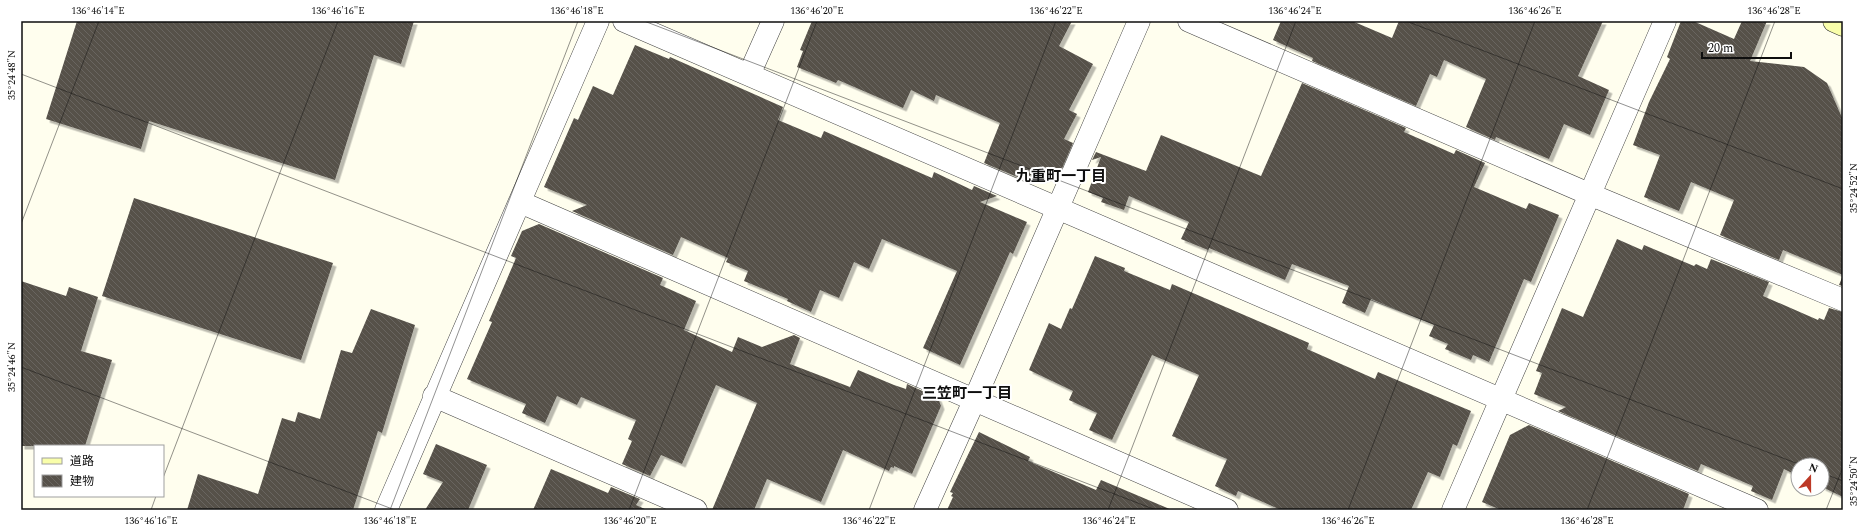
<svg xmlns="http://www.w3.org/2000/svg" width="1864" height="531" font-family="Spectral,'Noto Sans JP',serif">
<defs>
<pattern id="building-back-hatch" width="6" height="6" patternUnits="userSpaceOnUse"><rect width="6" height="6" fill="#56514a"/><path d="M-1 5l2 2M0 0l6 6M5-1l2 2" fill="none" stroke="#696560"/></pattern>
<filter id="shadow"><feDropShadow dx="3.5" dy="3.5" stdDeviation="0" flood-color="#0004"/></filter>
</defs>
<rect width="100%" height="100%" fill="#fffeee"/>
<path fill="url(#building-back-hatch)" filter="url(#shadow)" d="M77,21H414L401,64L374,55L335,180L149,121L141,149L46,119Z
M812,21H1072L1059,46L1093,64L1069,110L1077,114L1064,139L1073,143L1060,173L1041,180L1030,175L1027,181L984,163L1000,123L936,95L934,101L911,90L903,108L838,80L836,83L797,67L803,51L800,50Z
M1281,21H1352L1392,38L1399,21H1603L1578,76L1609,90L1590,135L1564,124L1549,159L1496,137L1495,140L1466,127L1486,79L1444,60L1437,77L1430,74L1416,106L1312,61L1313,58L1273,40Z
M1681,21H1693L1734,39L1742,21H1767L1750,61L1804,67L1827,83L1843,120V286L1839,285L1843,275L1783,250L1779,260L1720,235L1734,200L1691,182L1679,211L1644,197L1660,155L1633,145L1649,102L1670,59L1667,57Z
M635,45L669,59L670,57L783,107L778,120L821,138L824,131L932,178L934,172L972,190L974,186L997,196L980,202L1027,222L1013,254L1010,252L960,365L923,348L957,271L882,239L869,269L854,262L839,298L820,290L811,312L787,301L788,299L744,281L748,271L726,262L728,258L681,237L673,255L572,211L587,205L544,187L574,118L578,120L593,86L613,95Z
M1302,83L1406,128L1404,132L1454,154L1456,150L1485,163L1474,187L1526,209L1529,203L1559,215L1531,282L1524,279L1489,362L1473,355L1471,360L1445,349L1448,344L1429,336L1434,325L1371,299L1365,313L1342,303L1349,286L1292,264L1285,280L1209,248L1208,250L1181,239L1189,222L1129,196L1124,210L1101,202L1103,198L1088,192L1101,157L1092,160L1096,152L1146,171L1161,135L1261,176Z
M134,198L333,263L301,360L102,296Z
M539,224L663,278L660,285L696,301L684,330L732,352L738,337L762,347L794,335L800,338L790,364L850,387L858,370L894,385L906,389L907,384L938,398L941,406L912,474L894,466V468L891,467L889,471L843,450L821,502L767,479L754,510H712L757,403L716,385L682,464L661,455L650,476L622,464L632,441L628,439L636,420L581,397L577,405L557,396L545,423L522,413L526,404L467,379L492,322L489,321L516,258L511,256L522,231Z
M1617,239L1642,250L1644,245L1694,266L1696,264L1707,269L1711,259L1769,282L1763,296L1818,320L1819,318L1824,320L1829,308L1843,312V497L1822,487V465H1798V476L1784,469L1772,500L1751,491L1753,486L1701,464L1698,471L1558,411L1566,407L1534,394L1542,373L1536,371L1562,308L1583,317Z
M1095,256L1125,268L1124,271L1170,290L1172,284L1309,343L1307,349L1375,379L1378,372L1471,411L1457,446L1453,444L1440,477L1428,472L1411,510H1281L1238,491L1236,496L1215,486L1227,459L1172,436L1199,375L1152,355L1112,440L1089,430L1097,413L1069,400L1073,391L1029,370L1049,323L1061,329L1070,308L1072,309Z
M21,281L66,296L69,287L98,297L81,351L112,360L85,446H21Z
M371,309L415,325L382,433L378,431L353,510H187L198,474L258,494L282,418L295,422L298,412L320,419L341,350L352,353Z
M1529,425L1689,494L1683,510H1501L1482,502L1510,435Z
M979,432L1030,457L1028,461L1096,490L1101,480L1172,510H947L953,497L951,496L953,493L950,492Z
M436,444L487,465L468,510H425L443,482L423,474Z
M551,469L608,493L611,487L640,499L636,505L647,510H533Z"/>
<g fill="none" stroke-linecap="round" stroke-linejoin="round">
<defs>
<path id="street" d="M624,21L1757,510
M1189,21L1589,194L1843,300
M749,75L773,21
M520,202L1227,510
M434,396L696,510
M386,510L598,21
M925,510L974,401L1139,21
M1453,510L1665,21"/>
<path id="secondary" d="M1834,21L1843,25"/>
</defs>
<use href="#street" stroke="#414141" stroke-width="23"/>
<use href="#secondary" stroke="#303030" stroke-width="23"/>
<use href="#street" stroke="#fff" stroke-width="22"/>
<use href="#secondary" stroke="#f9feaa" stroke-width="22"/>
</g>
<path fill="none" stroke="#0e0e0e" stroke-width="1" stroke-opacity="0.45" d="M644,21L1801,465M1406,21L1843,189M21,74L1156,510M21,224L99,21M21,367L395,510M1822,473L1843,481M163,478L338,21M151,510L156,496M390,510L578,21M629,510L817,21M869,510L1056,21M1108,510L1296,21M1348,510L1535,21M1587,510L1775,21M1826,510L1843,467"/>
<g text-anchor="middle" stroke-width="4" stroke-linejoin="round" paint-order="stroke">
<g font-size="15" font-weight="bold" fill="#0e0e0e" stroke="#fff">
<text x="1061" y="181">九重町一丁目</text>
<text x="967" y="398">三笠町一丁目</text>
</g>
</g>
<rect width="1864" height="531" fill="none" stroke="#ffffff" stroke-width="44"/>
<rect x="34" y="445" width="130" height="52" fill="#ffffff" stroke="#9f9f9f"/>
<rect x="42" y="458" width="20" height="6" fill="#f9feaa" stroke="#9f9f9f"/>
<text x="70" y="465" font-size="12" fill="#0e0e0e">道路</text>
<rect x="42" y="475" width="20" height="12" fill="url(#building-back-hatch)" stroke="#9f9f9f"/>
<text x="70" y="485" font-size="12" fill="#0e0e0e">建物</text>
<g transform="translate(1810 477) rotate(21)"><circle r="19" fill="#ffffff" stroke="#9f9f9f"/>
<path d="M0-3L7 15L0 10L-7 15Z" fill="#bd3926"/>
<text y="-6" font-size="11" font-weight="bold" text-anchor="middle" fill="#0e0e0e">N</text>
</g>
<path d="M1702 52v6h89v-6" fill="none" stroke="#0e0e0e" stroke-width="2"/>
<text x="1708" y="52" font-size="12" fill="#0e0e0e" stroke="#ffffff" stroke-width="3" paint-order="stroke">20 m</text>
<rect x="22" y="22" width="1820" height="487" fill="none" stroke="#0e0e0e" stroke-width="1.5"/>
<g font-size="10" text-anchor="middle" fill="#0e0e0e">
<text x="98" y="14">136°46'14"E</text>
<text x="338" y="14">136°46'16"E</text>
<text x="577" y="14">136°46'18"E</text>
<text x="817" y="14">136°46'20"E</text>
<text x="1056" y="14">136°46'22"E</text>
<text x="1295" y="14">136°46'24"E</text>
<text x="1535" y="14">136°46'26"E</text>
<text x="1774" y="14">136°46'28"E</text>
<text transform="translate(11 75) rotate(-90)" y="4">35°24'48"N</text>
<text transform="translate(1853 188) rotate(-90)" y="4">35°24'52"N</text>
<text transform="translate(11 367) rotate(-90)" y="4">35°24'46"N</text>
<text transform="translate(1853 481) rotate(-90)" y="4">35°24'50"N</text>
<text x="151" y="524">136°46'16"E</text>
<text x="390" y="524">136°46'18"E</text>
<text x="630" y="524">136°46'20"E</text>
<text x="869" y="524">136°46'22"E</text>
<text x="1109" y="524">136°46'24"E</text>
<text x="1348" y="524">136°46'26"E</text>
<text x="1587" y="524">136°46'28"E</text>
</g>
</svg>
